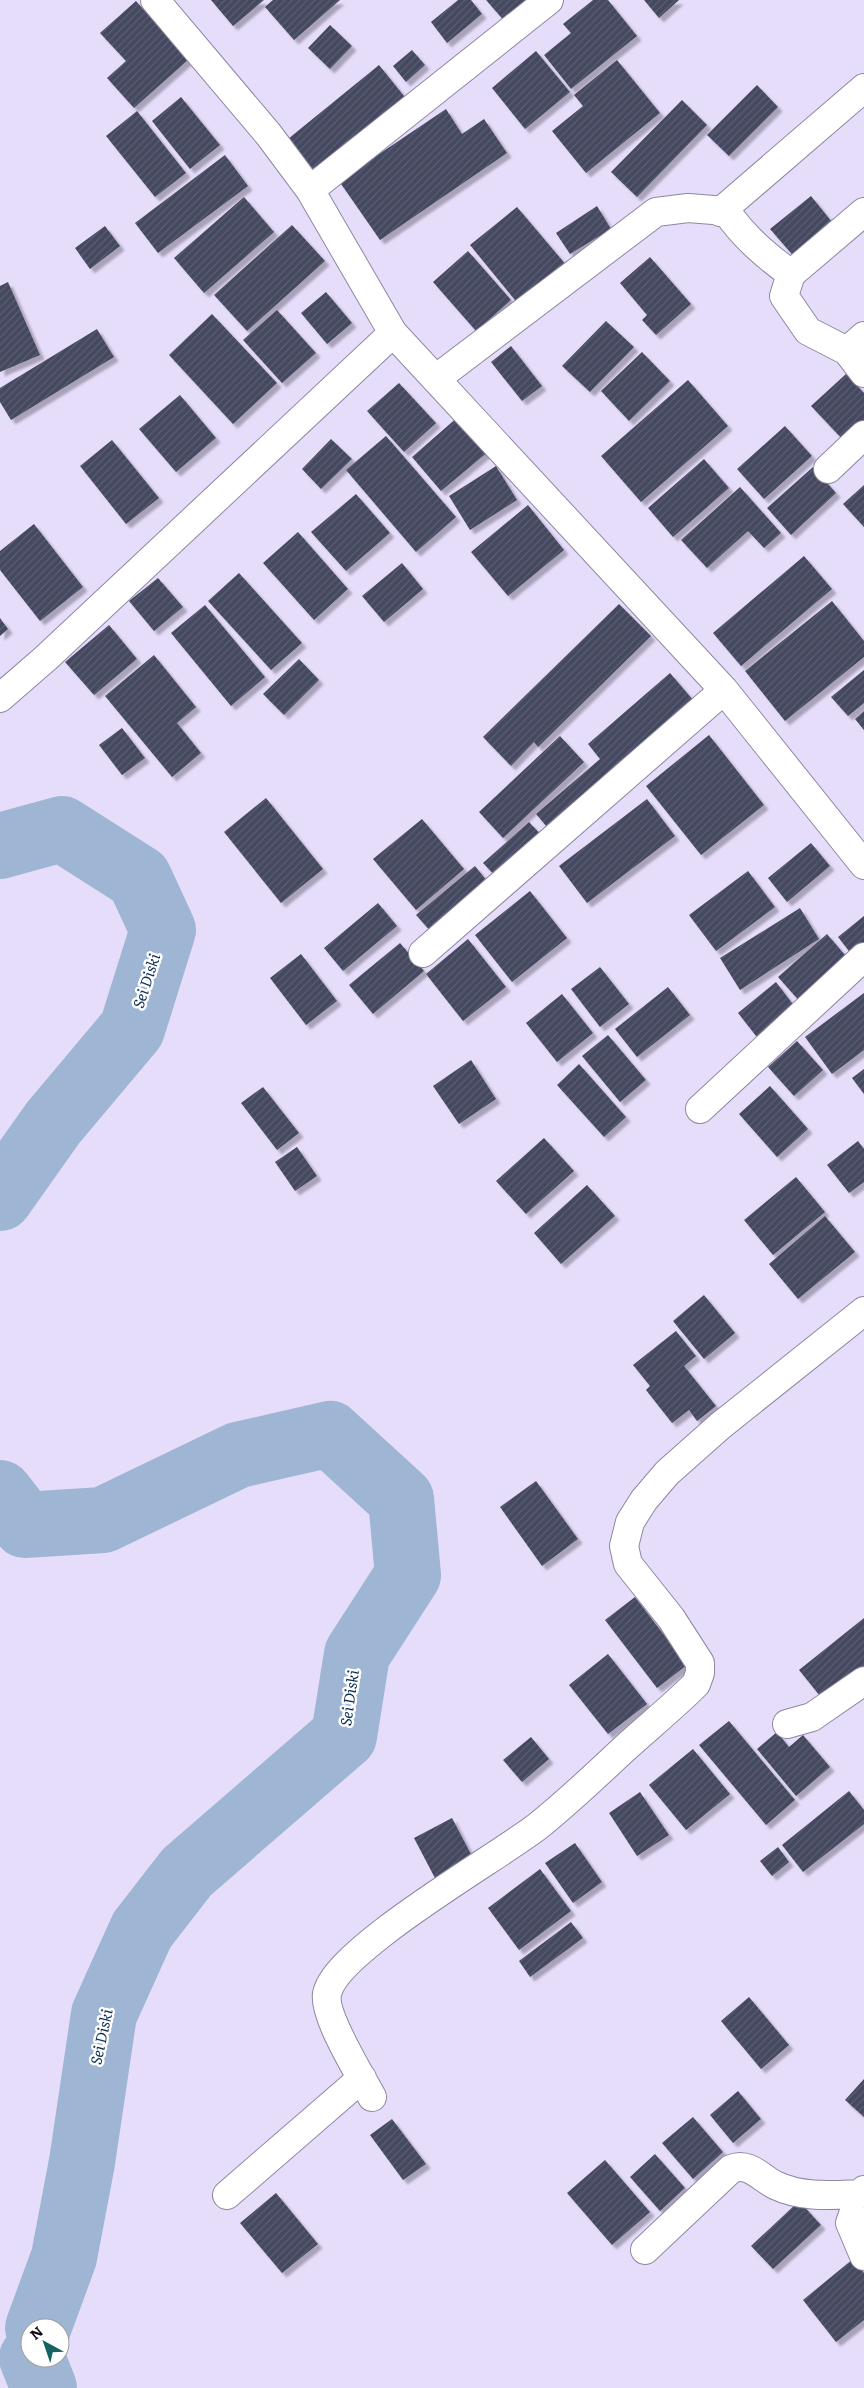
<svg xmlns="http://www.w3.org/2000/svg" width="864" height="2388" font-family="Literata,serif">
<defs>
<pattern id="building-hatch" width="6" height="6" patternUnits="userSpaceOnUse" patternTransform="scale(1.25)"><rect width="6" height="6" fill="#444860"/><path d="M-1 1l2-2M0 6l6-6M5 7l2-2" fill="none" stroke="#5b5e72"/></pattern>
<filter id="shadow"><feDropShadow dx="4.5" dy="4.5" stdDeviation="1" flood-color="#0004"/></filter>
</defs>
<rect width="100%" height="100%" fill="#e6ddfb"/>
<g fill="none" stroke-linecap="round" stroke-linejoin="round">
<path stroke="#9eb5d3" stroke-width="66" d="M0,846L62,829L139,878L163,930L132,1029L53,1123L0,1198
M0,1493L25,1525L103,1520L238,1455L330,1434L401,1499L408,1575L357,1654L344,1736L187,1872L142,1930L104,2014L82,2162L64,2257L38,2328
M32,2358L44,2388"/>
</g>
<path fill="url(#building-hatch)" filter="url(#shadow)" d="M211,0H264L233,26Z
M273,0H340L294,40L265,7Z
M458,0H471L482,14L447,43L431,22Z
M486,0H534L507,24Z
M593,0H608L637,36L571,89L544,55L571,33L563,24Z
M644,0H679L659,18Z
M136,1L188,60L134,108L107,78L126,61L100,33Z
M330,25L352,46L330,69L308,48Z
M412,50L425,65L406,82L393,66Z
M536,51L570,92L525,129L492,88Z
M617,60L660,113L586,173L552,131L583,106L574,95Z
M379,65L408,101L316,174L288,139Z
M757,85L778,107L729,156L707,135Z
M181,97L220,145L190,169L152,121Z
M682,100L707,125L637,197L611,172Z
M446,109L462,134L484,119L507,153L380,240L339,181Z
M137,111L186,173L155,197L106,136Z
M225,155L248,186L158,253L135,223Z
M811,196L836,227L797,260L770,229Z
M244,197L274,232L204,293L174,258Z
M597,206L611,229L570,254L556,233Z
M517,207L567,266L519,305L470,245Z
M292,225L325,261L247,331L214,295Z
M105,226L120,246L90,269L75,248Z
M468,251L511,300L476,331L433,282Z
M650,257L691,304L656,335L642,320L647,315L620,283Z
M8,282L40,355L0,372V286Z
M326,292L352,323L327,344L301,313Z
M277,310L316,353L282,383L243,340Z
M212,314L277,383L233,424L169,355Z
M606,321L634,347L590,392L562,366Z
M97,329L114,357L11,420L0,402V388Z
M511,346L542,386L522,401L491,362Z
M642,352L670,381L629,421L601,391Z
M846,374L864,393V427L846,443L811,406Z
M688,380L728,426L641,502L601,456Z
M399,383L436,423L404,452L367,411Z
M180,395L216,438L176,472L139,429Z
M459,416L489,451L441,491L412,457Z
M785,426L812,456L764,499L737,469Z
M386,436L456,517L416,552L346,470Z
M331,439L352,459L321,489L302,469Z
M112,440L159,498L126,524L80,466Z
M704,459L729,488L673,537L648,508Z
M496,466L517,500L470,530L449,496Z
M813,467L836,493L791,535L767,508Z
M864,485V527L843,504Z
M740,487L781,533L764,548L748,531L707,568L681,540Z
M356,494L390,533L346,571L311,532Z
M528,505L564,550L508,596L471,552Z
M34,524L83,587L40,621L0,570V551Z
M298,532L348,589L314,620L263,563Z
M804,556L832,589L741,666L713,633Z
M402,563L423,589L384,622L362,596Z
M239,573L302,643L271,670L208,601Z
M158,578L183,607L154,631L129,601Z
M832,601L864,641V657L785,721L745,671Z
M619,604L651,636L538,747L534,742L511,766L483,737Z
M205,605L265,677L231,706L171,633Z
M0,618L8,629L0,636Z
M109,625L137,659L94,695L65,662Z
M154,655L196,707L177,723L201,753L172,777L105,696Z
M299,659L319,680L284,715L263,694Z
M864,670V703L848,716L831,697Z
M670,673L699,707L553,834L536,814L600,759L588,744Z
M864,711V730L855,719Z
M122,728L145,758L122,775L99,745Z
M709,735L764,805L701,855L646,786Z
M560,736L584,762L503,838L479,812Z
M266,798L323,869L281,903L224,832Z
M647,799L675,836L587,903L559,866Z
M422,819L464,869L416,910L373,859Z
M529,822L546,840L500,881L483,863Z
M811,843L830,866L787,902L768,878Z
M475,866L491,886L433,934L416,915Z
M748,871L775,907L716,951L689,915Z
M530,891L567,938L512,982L475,935Z
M378,903L397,926L343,971L324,948Z
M800,908L819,939L740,990L720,958Z
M864,916V953L856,960L838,937Z
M827,934L851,962L802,1004L778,977Z
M468,939L506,987L463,1021L426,974Z
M400,943L424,971L373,1014L349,985Z
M301,954L337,1001L306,1025L270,978Z
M600,967L629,1004L600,1027L571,989Z
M776,982L798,1011L760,1041L738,1013Z
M668,987L690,1015L637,1057L615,1029Z
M864,993V1050L832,1074L805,1037Z
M562,994L593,1033L557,1062L526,1023Z
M608,1035L646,1080L620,1102L582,1056Z
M797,1041L823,1070L794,1096L768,1067Z
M471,1060L496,1099L459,1124L433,1086Z
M579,1064L626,1117L604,1137L557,1085Z
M864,1069V1094L852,1078Z
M770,1086L808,1129L777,1157L739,1114Z
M263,1087L299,1133L277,1150L241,1103Z
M544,1138L574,1171L526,1214L496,1181Z
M858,1141L864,1149V1182L849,1193L827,1165Z
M297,1147L317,1176L295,1191L275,1162Z
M796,1177L825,1212L773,1255L744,1220Z
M587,1185L615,1216L561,1264L534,1233Z
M825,1216L855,1252L798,1299L769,1264Z
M704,1295L735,1333L704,1359L673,1321Z
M676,1331L696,1356L684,1366L716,1406L697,1421L689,1410L672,1423L646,1390L650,1386L633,1365Z
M536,1481L578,1539L542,1566L500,1507Z
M635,1597L687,1665L657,1688L605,1620Z
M864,1618V1670L824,1701L799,1670Z
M608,1654L647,1704L608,1734L569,1685Z
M729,1721L795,1800L766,1825L699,1745Z
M777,1732L789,1747L803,1735L830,1767L796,1796L757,1749Z
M531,1737L549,1759L522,1782L503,1760Z
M693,1749L730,1794L686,1830L649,1785Z
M849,1791L864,1810V1824L803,1872L782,1845Z
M640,1792L669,1835L637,1856L609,1813Z
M452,1818L474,1860L436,1880L414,1838Z
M575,1843L602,1882L573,1903L545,1863Z
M778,1847L789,1862L772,1876L760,1861Z
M540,1869L571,1911L519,1950L488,1908Z
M571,1922L583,1938L530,1977L519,1961Z
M749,1997L789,2045L761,2069L721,2021Z
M864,2079V2117L845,2100Z
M738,2091L761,2119L733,2143L710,2115Z
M693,2117L723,2152L693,2179L662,2143Z
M392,2119L426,2164L403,2180L370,2135Z
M655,2154L685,2188L660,2211L630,2177Z
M605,2160L650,2212L612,2245L567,2193Z
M276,2193L318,2244L282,2273L240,2223Z
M799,2201L821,2225L773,2269L751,2246Z
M853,2259L864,2273V2320L836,2342L803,2300Z"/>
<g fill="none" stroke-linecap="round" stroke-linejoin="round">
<defs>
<path id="minor" d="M155,0L269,135L310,190L393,333L724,690L864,865
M310,190L549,0
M720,212L864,88
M791,274L864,212
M847,351L864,336
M437,378L656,212L688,208L726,211C744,237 765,255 791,274L784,296L808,331L847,351L864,373
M828,469L864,435
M0,698L46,658L393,333
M423,953L724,690
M700,1109L864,957
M787,1724L812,1717L864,1681
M372,2097C361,2076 323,2016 327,1994C335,1950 497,1858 538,1826C568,1802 595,1776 623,1750C647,1728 673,1707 696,1684L700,1673V1663L671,1618L628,1564L624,1546L630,1522L644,1500L667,1473L720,1426L864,1311
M864,2190L860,2194L850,2223L864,2256
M227,2195L362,2078
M645,2250L731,2169C748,2161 761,2178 775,2185C802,2198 832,2195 860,2194"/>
</defs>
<use href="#minor" stroke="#8f87a2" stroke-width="30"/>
<use href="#minor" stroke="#fff" stroke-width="28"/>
</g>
<g text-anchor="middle" stroke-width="5" stroke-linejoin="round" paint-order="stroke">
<g font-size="15" font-style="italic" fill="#0c2d54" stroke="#fff">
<text transform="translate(147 981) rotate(-72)" y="5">Sei Diski</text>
<text transform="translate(350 1698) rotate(-82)" y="5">Sei Diski</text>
<text transform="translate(102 2037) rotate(-78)" y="5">Sei Diski</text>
</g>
</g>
<g transform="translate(45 2343) rotate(320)"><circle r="24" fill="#ffffff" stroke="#a09fa3"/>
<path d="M0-4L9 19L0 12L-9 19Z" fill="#166461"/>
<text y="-8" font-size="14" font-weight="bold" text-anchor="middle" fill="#110e18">N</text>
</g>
</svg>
